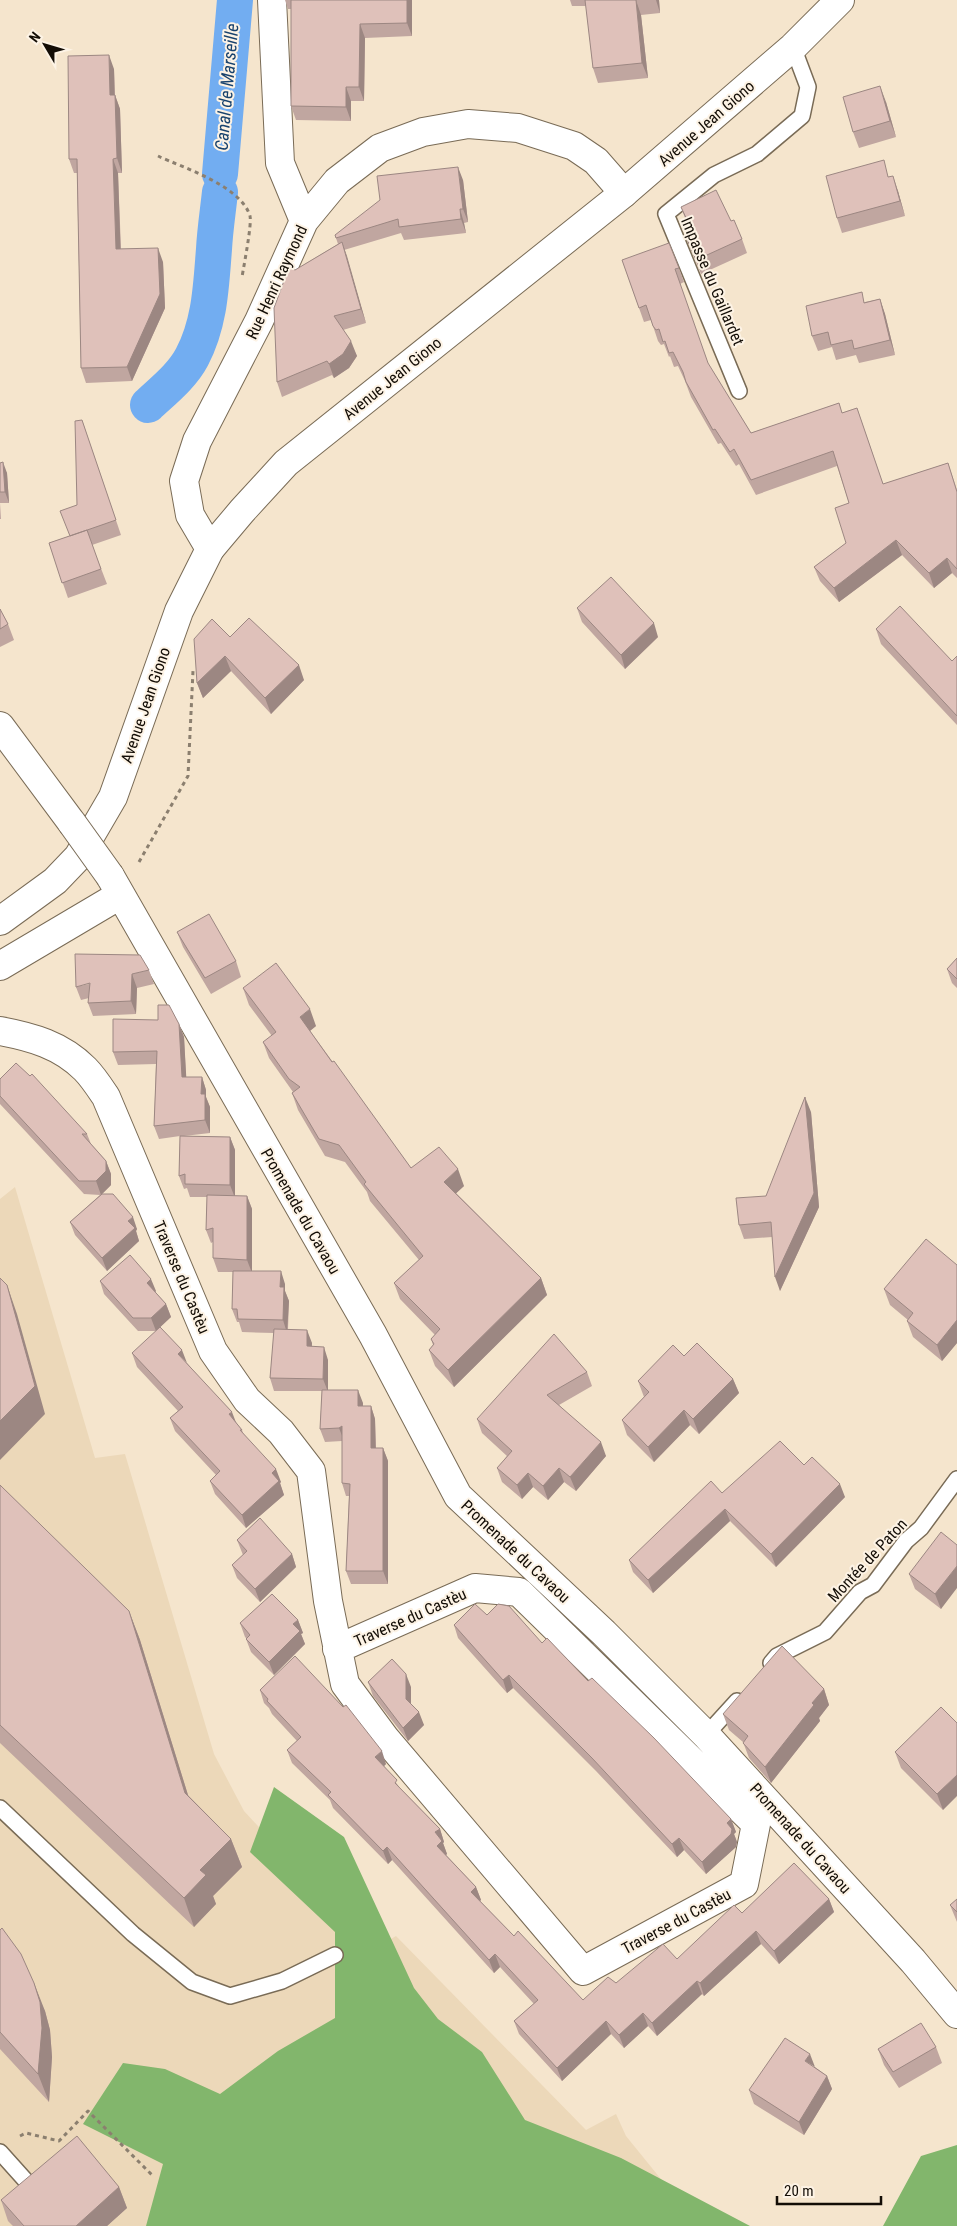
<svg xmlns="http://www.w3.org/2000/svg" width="957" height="2226" font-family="'Roboto Condensed',sans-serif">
<rect width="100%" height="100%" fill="#f5e5cd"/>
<path fill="#ecd8b9" d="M15,1187L95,1458L125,1454L214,1754L244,1811L372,1950L396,1936L586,2130L616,2114L626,2136L699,2226H0V1199Z"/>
<path fill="#82b66c" d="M274,1787L344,1837L414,1988L438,2019L482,2052L525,2120L621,2158L750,2226H146L163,2164L83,2124L123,2063L165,2069L220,2094L278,2051L335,2018V1932L250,1852Z
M957,2145V2226H883L921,2156Z"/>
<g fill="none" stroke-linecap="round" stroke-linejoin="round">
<path stroke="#72adf1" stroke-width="36" d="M220,174L235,0
M148,405C164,390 182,376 192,357C210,323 211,286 214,249C215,230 218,211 220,192"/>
<defs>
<path id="lane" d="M739,391L666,214L714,175L757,154L802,116L808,87L793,47
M771,1663L777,1656L825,1632L860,1592L873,1585L906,1541L921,1528L957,1479
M706,1735L737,1701
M0,1808L133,1934L192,1982L230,1996L282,1981L335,1955
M0,2152L26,2181"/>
<path id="street" d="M272,0L280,163L304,221
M210,549L190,515L184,481L197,441L259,321L304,221L337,181L380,148L423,132L468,124L518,128L574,146L596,161L624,193
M0,726L72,823
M110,876L373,1335L458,1496L604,1633L706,1735L913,1961L957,2014
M0,966L120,895
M0,1031C32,1037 61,1045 85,1069C93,1077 100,1088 106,1097L213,1351L247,1400L281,1432L311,1471L328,1601L345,1684L385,1738L583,1971L744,1884L756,1824L519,1592L475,1588L337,1649"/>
<path id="secondary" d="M0,921L55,881L78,857L113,797L179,611L210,549L242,511L286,463L624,193L793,47L840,0"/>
</defs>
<use href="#lane" stroke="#796b56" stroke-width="18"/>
<use href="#street" stroke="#796b56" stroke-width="30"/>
<use href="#secondary" stroke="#796b56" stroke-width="30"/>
<path stroke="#8b7f6f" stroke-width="3" stroke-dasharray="4 4" stroke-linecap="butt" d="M158,156C184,168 241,186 250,216C252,224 244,265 242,277
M139,862L188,776L193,671
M20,2136L26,2133L59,2141L88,2111L153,2176"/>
<use href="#lane" stroke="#fff" stroke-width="15"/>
<use href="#street" stroke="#fff" stroke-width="28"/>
<use href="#secondary" stroke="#fff" stroke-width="28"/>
<defs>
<path id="street-bridge" d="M72,823L110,876"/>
</defs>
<use href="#street-bridge" stroke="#796b56" stroke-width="30" stroke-linecap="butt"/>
<use href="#street-bridge" stroke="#fff" stroke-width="28"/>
</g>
<path fill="#c0a6a0" d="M285,0H412V36L365,38L364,101H351V121L296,120L291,106V9H288Z
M570,0H659L660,13L641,15L648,78L598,83L593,68L586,6H572Z
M114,69L115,95L120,109L122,173H118L121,249L163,262L165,308L132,381L86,383L81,368L77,173H74L69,159Z
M886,102L896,137L859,148L853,132Z
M890,177L898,191L905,216L842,233L837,218Z
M463,180L468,222L464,223L466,233L404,240L401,233L344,250L366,323L343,330L357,356L349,368L334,378L332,375L282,397L277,382L295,270L338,244L335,235Z
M681,207L731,221L742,239L747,253L701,274L686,237L693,235L686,221Z
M622,260L679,268L684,282L680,284L708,364L751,433L839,403L842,413L857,408L883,484L948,463L957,490V578L952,573L934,588L902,555L839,602L820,581L814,567L846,543L849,503L837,466L756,495L739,464L736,466L721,443L718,444L691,397L685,381L678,366L674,367L670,356L669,357L664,344L661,345L658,341L651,320L644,322Z
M880,299L885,314L895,355L859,363L856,355L836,360L832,347L818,351L812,336L865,302Z
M82,420L121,535L92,545L107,584L68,598L49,543L70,536L77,505Z
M0,463L7,473L9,503H0L1,519H0Z
M577,608L658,637L625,669L582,622Z
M0,609L8,624L14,640L0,647Z
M876,629L952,661L957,656V725L881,644Z
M230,637L304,680L271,714L231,671L203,698L197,683Z
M177,932L236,961L241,977L211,994L183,947Z
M957,958V988L952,983L947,969Z
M149,970L154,984L137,988L136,1014L93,1016L88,1003L89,998L81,1000L76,987Z
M243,988L316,1026L310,1031L411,1168L464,1186L456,1193L541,1278L547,1295L454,1387L435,1366L429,1350L433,1345L431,1339L435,1335L400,1299L394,1283L419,1260L370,1201L367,1192L345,1162L325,1156L298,1110L292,1093L293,1092L269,1058L263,1042L272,1036L249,1005Z
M179,1024L184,1037L186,1077H202L206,1090V1097L210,1107V1133L184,1136L230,1137L235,1150V1196H247L252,1209V1271L285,1284V1291L289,1301L288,1329L312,1343V1346L328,1360V1390L363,1403V1406H371L375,1419L376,1448H383L388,1461V1584H351L346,1571L349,1496H346L342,1483V1441L325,1442L320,1429L322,1391H274L270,1378L274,1333L242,1332L239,1322H237L232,1309L233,1272H218L213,1258V1242L211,1243L206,1230L207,1197H190L187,1188L184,1189L179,1176L180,1136L159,1139L154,1126L156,1064L118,1065L113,1052Z
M0,1079L87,1134L91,1144L106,1161L111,1174V1185L102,1194L137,1229L136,1231L139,1241L107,1271L75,1235L70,1222L100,1195L84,1194L0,1104Z
M811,1112L819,1207L780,1291L772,1237L744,1239L739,1225L766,1196Z
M957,1265V1343L942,1361L913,1337L907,1321L908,1320L890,1305L884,1289Z
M100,1281L156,1291L155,1292L166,1304L171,1317L156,1331H138L104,1294Z
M132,1353L187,1363L242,1430L244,1435L281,1482L280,1483L284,1495L246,1528L215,1494L210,1481L216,1475L175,1431L170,1418L178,1411L137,1367Z
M684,1356L733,1379L739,1393L699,1434L690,1425L654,1462L627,1435L622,1420L644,1397L638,1381Z
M587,1372L592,1386L559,1405L606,1456L576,1491L564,1482L548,1500L533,1487L522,1499L502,1482L497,1468L507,1456L482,1433L477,1419Z
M804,1465L845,1497L776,1567L730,1521L653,1593L633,1572L629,1560L722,1493Z
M0,1485L129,1611L140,1640L188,1795L231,1839L242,1867L213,1896L216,1904L194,1927L0,1743Z
M237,1540L292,1554L296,1567L260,1602L237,1578L232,1565L243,1555Z
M957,1545L941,1609L915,1589L909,1574Z
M487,1615L542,1643L588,1681L731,1819L736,1832L734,1834L737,1842L736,1847L706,1874L684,1850L677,1857L596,1771L513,1688L507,1693L458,1638L454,1625Z
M298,1620L303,1633L301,1634L305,1644L274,1675L251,1652L246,1639V1638L245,1637L240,1623Z
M368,1682L411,1687V1704L424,1725L408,1741L373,1696Z
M824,1689L829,1705L819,1718L820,1721L771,1783L749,1758L743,1742L729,1730L723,1714Z
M260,1690L386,1764L384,1766L400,1788L440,1829L444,1842L443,1843L447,1854L446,1855L476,1887L481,1900L480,1901L514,1936L583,2000L616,1983L677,1959L742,1913L829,1899L834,1912L779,1964L761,1944L704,1996L702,1994L657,2036L648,2026L624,2048L611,2034L562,2081L519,2034L514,2021L534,2004L500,1967L494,1973L392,1860L388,1864L333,1808L330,1800L292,1763L287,1750L297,1741L272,1714L269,1708L264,1703Z
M957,1723L943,1810L901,1768L895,1752Z
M957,1899V1922L950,1905Z
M0,1930L45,2011L50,2030L52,2057L49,2102L0,2049Z
M936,2047L942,2063L899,2088L884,2065L878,2049Z
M815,2067L827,2076L832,2089L804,2135L754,2104L749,2090Z
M119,2187L127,2208L107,2226H13L8,2221L1,2200Z"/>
<path fill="#9c8782" d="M407,0H412V36L407,23Z
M636,0L641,15L648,78L642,63Z
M656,0H659L660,13Z
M360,24L365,38L364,101L359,87Z
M109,55L114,69L115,110L110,95Z
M880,86L886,102L896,137L890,121Z
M346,87L351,101V121L346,107Z
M115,95L120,109L122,173L117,158Z
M113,159L118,173L121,263L116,249Z
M458,167L463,180L468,222L463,209Z
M893,176L898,191L905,216L900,201Z
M460,209L464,223L466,233L461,219Z
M342,242L347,256L366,323L361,309Z
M158,248L163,262L165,308L132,381L127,367Z
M880,299L885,314L895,355L890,340Z
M351,341L357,356L349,368L334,378L329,364Z
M3,462L7,473L9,503L5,492Z
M896,540L902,555L839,602L834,588Z
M947,558L952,573L934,588L929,573Z
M654,623L658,637L625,669L621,655Z
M225,656L231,671L203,698L197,683Z
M299,665L304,680L271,714L265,698Z
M132,974L137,988L136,1014L131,1001Z
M310,1009L316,1026L306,1034L300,1017Z
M179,1024L184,1037L187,1090L182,1077Z
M202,1077L206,1090V1097L210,1107V1133L205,1120L201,1094Z
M805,1097L811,1112L819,1207L780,1291L775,1277Z
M230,1137L235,1150V1198L230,1185Z
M106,1161L111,1174V1185L101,1195L96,1181Z
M458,1169L464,1186L450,1199L444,1182Z
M247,1196L252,1209V1273L247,1260Z
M133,1217L137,1229L136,1231L139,1241L107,1271L102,1258L128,1221Z
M281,1271L285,1284V1291L289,1301L287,1333L283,1320L280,1287Z
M541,1278L547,1295L454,1387L448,1370Z
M151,1279L156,1291L152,1296L147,1283Z
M7,1285L17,1314L45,1414L0,1460V1421Z
M166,1304L171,1317L156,1331L151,1318Z
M957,1320V1343L942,1361L937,1345Z
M307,1330L312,1343L311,1359L307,1346Z
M324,1347L328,1360V1392L323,1379Z
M182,1350L187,1363L178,1354Z
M733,1379L739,1393L699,1434L693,1419Z
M358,1390L363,1403L362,1419L358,1406Z
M371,1406L375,1419L376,1461L371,1448Z
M684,1410L690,1425L654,1462L648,1447Z
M232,1412L237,1425L229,1414Z
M342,1426L344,1441L339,1428Z
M601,1442L606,1456L576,1491L570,1477Z
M383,1448L388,1461V1584L383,1571Z
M559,1468L564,1482L548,1500L543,1486Z
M276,1469L281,1482L280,1483L284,1495L246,1528L242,1515L272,1473Z
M528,1473L533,1487L522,1499L517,1485Z
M840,1484L845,1497L776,1567L771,1554Z
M725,1509L730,1521L653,1593L648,1580Z
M292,1554L296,1567L260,1602L255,1589Z
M957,1566V1588L941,1609L935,1594Z
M129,1611L140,1640L196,1821L185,1793Z
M298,1620L303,1633L301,1634L305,1644L274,1675L269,1662L293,1624Z
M406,1674L411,1687V1712L406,1699Z
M509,1675L513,1688L507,1693L503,1680Z
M824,1689L829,1705L819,1718L820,1721L771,1783L765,1767L812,1703Z
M419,1712L424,1725L408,1741L403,1728Z
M382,1751L386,1764L380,1770L375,1757Z
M957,1775V1796L943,1810L937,1794Z
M731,1819L736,1832L734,1834L737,1842L736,1847L706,1874L702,1862L727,1823Z
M440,1829L444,1842L443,1843L447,1854L442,1859L437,1846L435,1832Z
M679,1838L684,1850L677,1857L672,1844Z
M231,1839L242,1867L213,1896L216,1904L194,1927L184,1898L200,1870Z
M387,1847L392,1860L388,1864L383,1851Z
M476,1887L481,1900L476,1905L471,1892Z
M829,1899L834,1912L779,1964L774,1951Z
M756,1931L761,1944L704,1996L700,1983Z
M495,1954L500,1967L494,1973L489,1960Z
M697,1981L702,1994L657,2036L652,2023Z
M34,1983L45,2011L50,2030L52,2057L49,2102L38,2074Z
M643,2013L648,2026L624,2048L619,2035Z
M606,2021L611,2034L562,2081L557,2068Z
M810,2054L815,2067L805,2061Z
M827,2076L832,2089L804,2135L799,2122Z
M119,2187L127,2208L107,2226H76Z"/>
<path fill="#dfc1ba" stroke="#9c8782" d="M291,0H407V23L360,24L359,87H346V107L291,106Z
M585,0H636L642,63L593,68Z
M109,55L110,95H115L117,158L113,159L116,249L158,248L160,294L127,367L81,368L77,159H69L68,56Z
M880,86L890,121L853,132L843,97Z
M884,160L888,177L893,176L900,201L837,218L826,176Z
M458,167L463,209H460L461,219L399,227L398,219L336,238L335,235L380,200L377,176Z
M716,190L731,221L734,220L742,239L696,260L686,237L694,235L681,207Z
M342,242L361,309L334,316L351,341L343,354L329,364L327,361L277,382L274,308L289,267L295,270Z
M669,243L679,268L675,269L708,363L751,433L839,403L842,413L857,408L883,484L948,463L957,492V569L947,558L929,573L896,540L834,588L814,567L846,543L835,508L849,503L833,451L751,480L734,449L730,452L715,429L713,430L686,382L683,372L673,352L669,353L665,341L663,342L659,329L656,330L653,326L646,305L639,308L622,260Z
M862,292L864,303L880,299L890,340L854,349L852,340L831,345L828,332L812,336L806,306Z
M82,420L116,520L70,536L60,511L77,505L75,421Z
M3,462L5,492H0V463Z
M87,530L101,569L62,583L49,543Z
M611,577L654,623L621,655L577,608Z
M900,606L952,661L957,656V716L876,629Z
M0,609L8,624L0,629Z
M249,618L299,665L265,698L225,656L197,683L194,639L212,619L230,637Z
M209,914L236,961L205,978L177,932Z
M75,954L140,955L149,970L132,974L131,1001L88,1003L90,983L76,987Z
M957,958V979L947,969Z
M276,963L310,1009L300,1017L332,1062L334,1061L411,1168L439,1147L458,1169L444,1182L541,1278L448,1370L429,1350L434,1344L431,1339L440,1329L394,1283L423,1256L364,1184L366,1182L339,1145L319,1139L292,1093L300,1087L289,1079L263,1042L276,1032L243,988Z
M158,1005H169L179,1024L182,1077H202L201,1094H205V1120L154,1126L157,1051L113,1052V1019L158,1020Z
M16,1063L30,1076L32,1074L87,1134H82L106,1161V1171L96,1181H79L0,1096V1079Z
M805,1097L814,1193L775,1277L771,1222L739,1225L736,1198L766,1196Z
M180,1136L230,1137V1185L185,1184V1174L179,1176Z
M102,1194H113L133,1217L128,1221L135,1228L102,1258L70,1222Z
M207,1195L247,1196V1260L213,1258V1228L206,1230Z
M926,1239L957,1265V1320L937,1345L907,1321L913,1313L884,1289Z
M130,1255L151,1279L147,1283L166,1304L151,1318H133L100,1281Z
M233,1271H281L280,1287H284L283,1320L238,1319L237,1309H232Z
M0,1278L7,1285L35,1386L0,1421Z
M160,1327L182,1350L178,1354L232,1412L229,1414L242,1430H240L276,1469L272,1473L279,1481L242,1515L210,1481L220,1471L170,1418L183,1407L132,1353Z
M274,1329L307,1330V1346L324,1347L323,1379L270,1378Z
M554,1334L587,1372L547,1395L601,1442L570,1477L559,1468L543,1486L528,1473L517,1485L497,1468L512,1451L477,1419Z
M697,1343L733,1379L693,1419L684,1410L648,1447L622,1420L649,1392L638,1381L673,1345L684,1356Z
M322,1390H358V1406H371V1448H383V1571H346L350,1484L342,1483V1426L339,1428L320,1429Z
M780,1441L804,1465L812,1457L840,1484L771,1554L725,1509L648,1580L629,1560L711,1481L722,1493Z
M0,1485L129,1611L185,1793L231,1839L200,1870L206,1875L184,1898L0,1725Z
M260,1518L292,1554L255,1589L232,1565L247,1551L237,1540Z
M941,1532L957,1545V1566L935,1594L909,1574Z
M272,1594L298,1620L293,1624L300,1631L269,1662L246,1639L250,1635L240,1623Z
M475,1604L487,1615L498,1604L509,1606L542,1643L547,1638L588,1681L592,1678L654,1738L731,1819L727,1823L732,1829L731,1834L702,1862L679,1838L672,1844L592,1758L509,1675L503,1680L454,1625Z
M782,1646L824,1689L812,1703L814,1705L765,1767L743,1743L748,1736L723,1714Z
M295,1656L343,1707L346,1705L382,1751L375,1757L397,1780L395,1783L440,1829L435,1832L442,1841L437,1846L476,1887L471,1892L514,1936L518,1931L583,2000L608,1977L616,1983L663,1944L677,1959L734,1905L742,1913L794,1863L829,1899L774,1951L756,1931L700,1983L697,1981L652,2023L643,2013L619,2035L606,2021L557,2068L514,2021L538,2000L495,1954L489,1960L387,1847L383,1851L328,1795L331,1792L287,1750L301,1737L267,1701L268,1699L260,1690Z
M392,1659L406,1674V1699L419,1712L403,1728L368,1682Z
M941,1707L957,1723V1775L937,1794L895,1752Z
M957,1899V1912L950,1905Z
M2,1928L21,1954L34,1983L40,2002L42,2028L38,2074L0,2032V1930Z
M921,2023L936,2047L893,2072L878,2049Z
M785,2038L810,2054L805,2061L827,2076L799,2122L749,2090Z
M77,2136L119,2187L76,2226H24L1,2200Z"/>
<g text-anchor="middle" stroke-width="4" stroke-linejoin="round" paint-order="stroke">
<g font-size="16" fill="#130d06" stroke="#fdf3e5">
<text transform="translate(706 123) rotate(-41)" y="6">Avenue Jean Giono</text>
<text transform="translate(713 281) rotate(67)" y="6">Impasse du Gaillardet</text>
<text transform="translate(276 282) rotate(-65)" y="6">Rue Henri Raymond</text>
<text transform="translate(392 378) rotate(-39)" y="6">Avenue Jean Giono</text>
<text transform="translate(145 705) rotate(-71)" y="6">Avenue Jean Giono</text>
<text transform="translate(301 1211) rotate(60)" y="6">Promenade du Cavaou</text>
<text transform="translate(182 1277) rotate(67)" y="6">Traverse du Castèu</text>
<text transform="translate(516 1551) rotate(43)" y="6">Promenade du Cavaou</text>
<text transform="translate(867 1560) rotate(-47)" y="6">Montée de Paton</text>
<text transform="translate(410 1617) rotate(-24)" y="6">Traverse du Castèu</text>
<text transform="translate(801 1838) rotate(48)" y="6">Promenade du Cavaou</text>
<text transform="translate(676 1921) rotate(-28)" y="6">Traverse du Castèu</text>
</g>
<g font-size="18" font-style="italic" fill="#18426d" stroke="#fdf3e5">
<text transform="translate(227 87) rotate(-85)" y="6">Canal de Marseille</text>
</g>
</g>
<g transform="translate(45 45) rotate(308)" stroke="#fdf3e5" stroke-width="4" paint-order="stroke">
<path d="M0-4L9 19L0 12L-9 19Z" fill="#130d06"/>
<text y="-8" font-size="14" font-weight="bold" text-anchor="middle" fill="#130d06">N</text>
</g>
<path d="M777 2196v8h104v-8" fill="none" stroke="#130d06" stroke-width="2.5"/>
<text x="784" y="2196" font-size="15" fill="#130d06" stroke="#fdf3e5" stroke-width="4" paint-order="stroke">20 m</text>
</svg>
